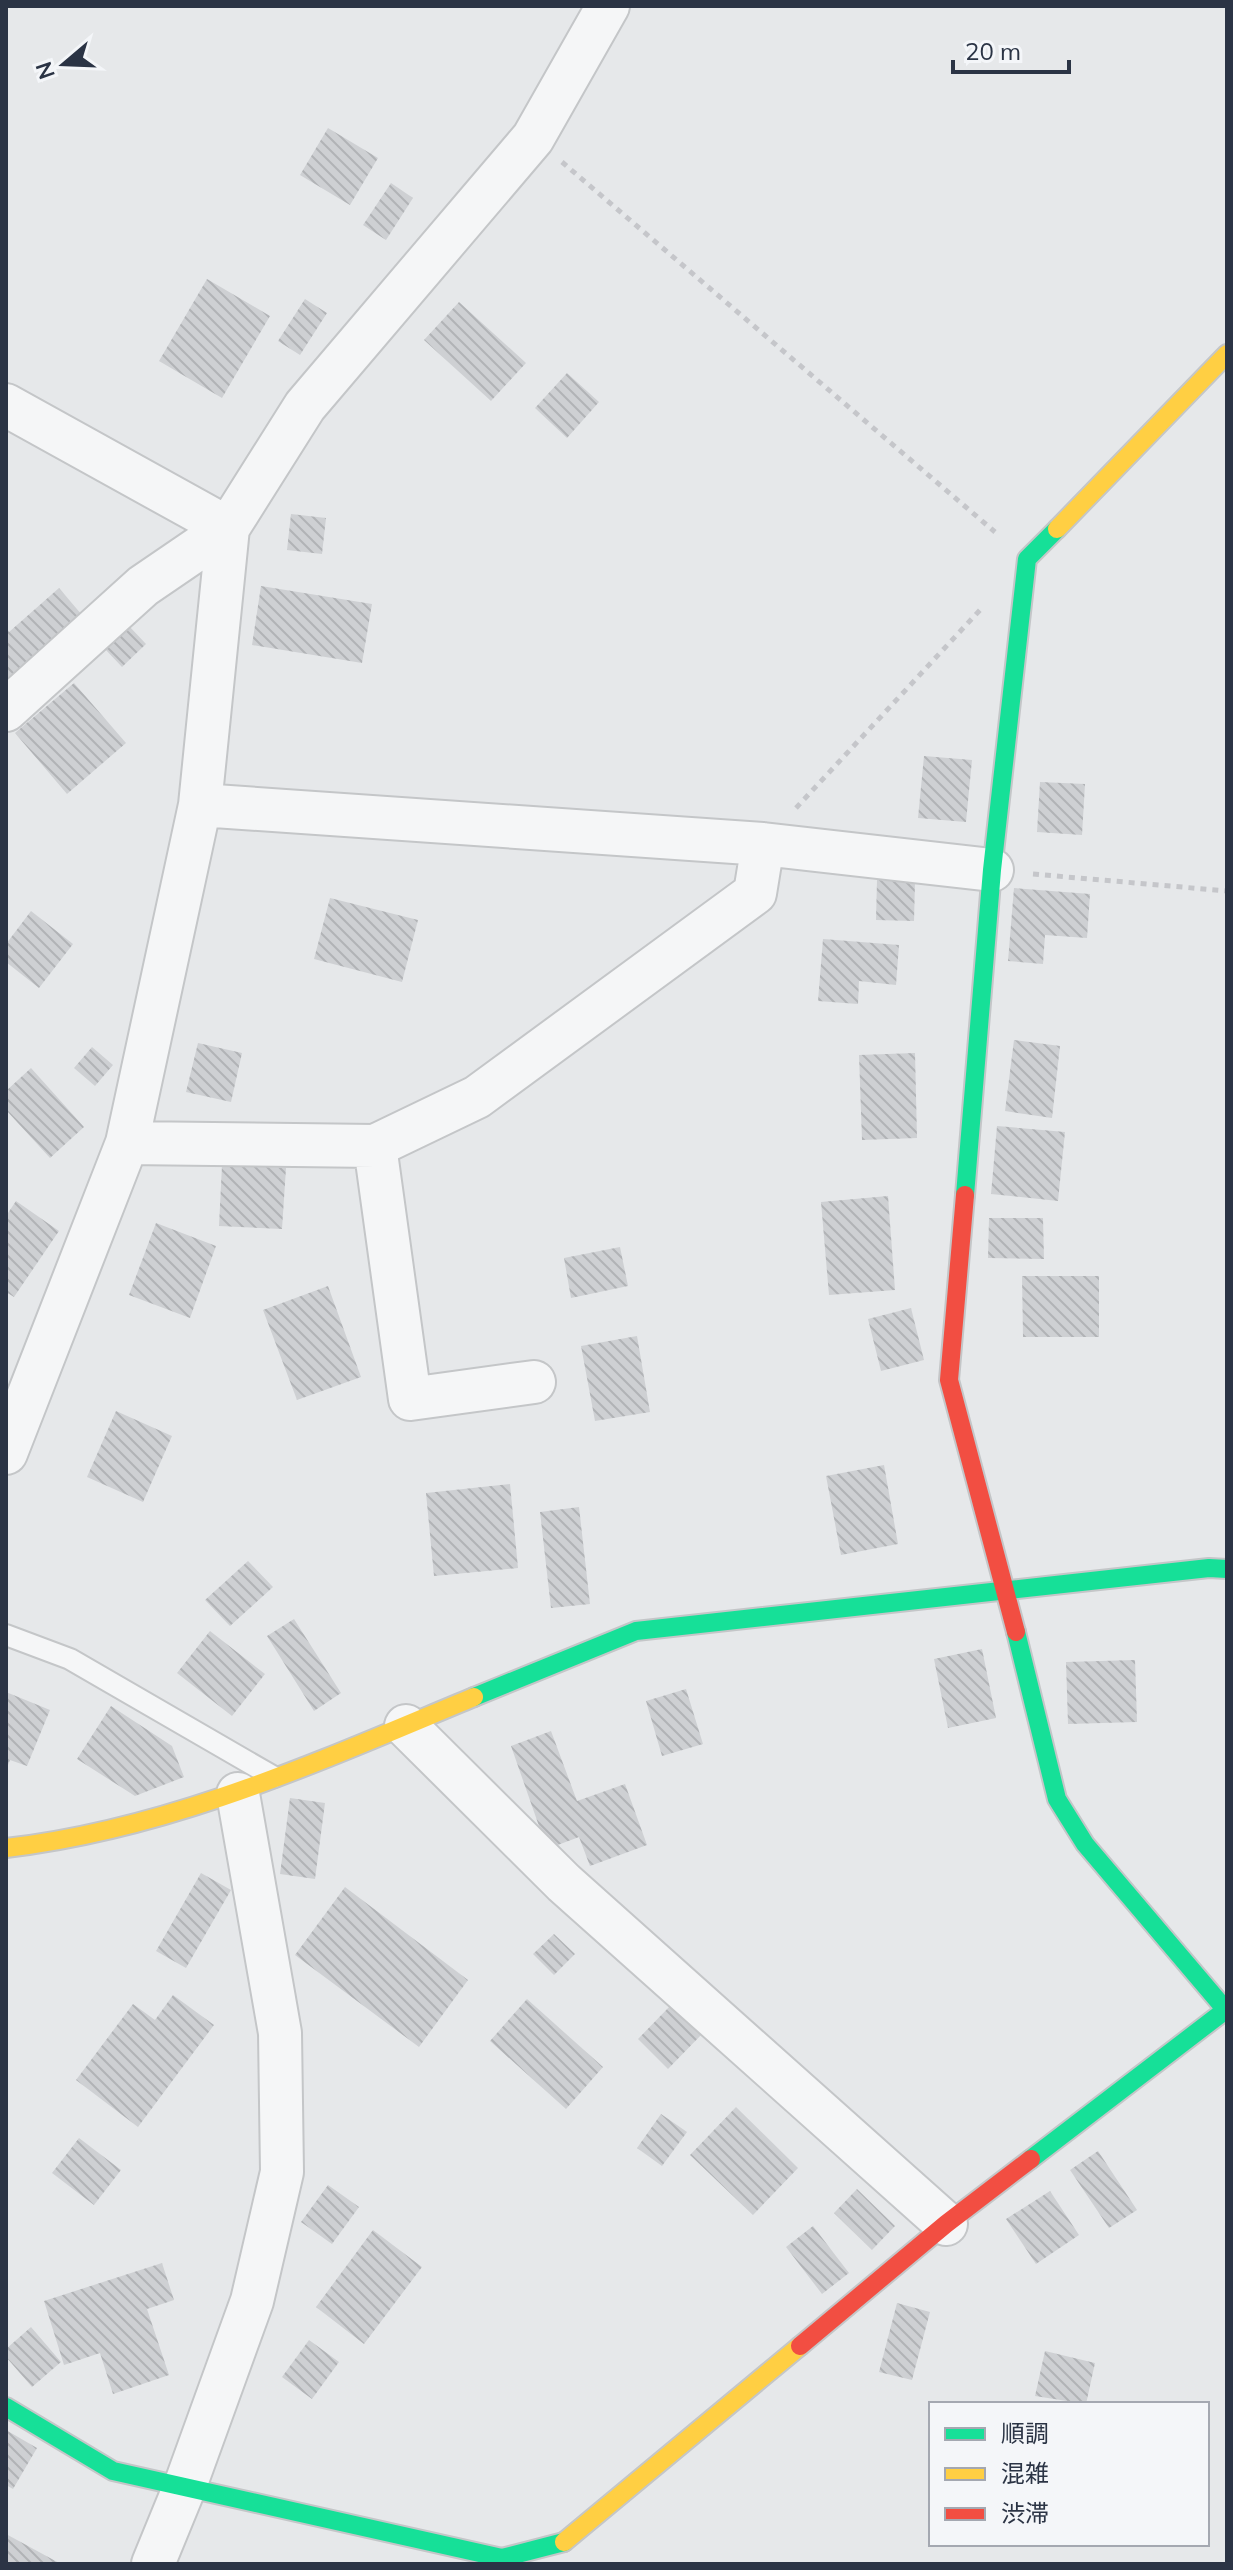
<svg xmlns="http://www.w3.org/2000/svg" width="1233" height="2570" font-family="Mulish,'Noto Sans JP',sans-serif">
<defs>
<pattern id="building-back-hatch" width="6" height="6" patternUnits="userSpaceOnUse" patternTransform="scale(2)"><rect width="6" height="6" fill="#ced0d3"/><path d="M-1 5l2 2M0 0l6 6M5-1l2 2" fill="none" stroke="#b1b3b6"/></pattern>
</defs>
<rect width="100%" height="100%" fill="#e6e8ea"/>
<path fill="url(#building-back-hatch)" d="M328,128L378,158L350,205L300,175Z
M391,183L413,198L386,240L363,225Z
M207,279L270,316L222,398L159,361Z
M305,299L327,313L300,355L278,341Z
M459,302L526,363L491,401L424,340Z
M567,373L599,402L567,438L535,408Z
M291,514L326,518L322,554L287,550Z
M261,586L372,604L362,663L252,645Z
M59,588L82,615L6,680V628L9,632Z
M129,626L146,644L122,667L105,649Z
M74,683L126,743L67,794L15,733Z
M924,756L972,760L966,822L918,818Z
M1040,782L1085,784L1082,835L1037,832Z
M877,880L915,882L914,921L876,920Z
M1014,888L1090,894L1087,938L1045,935L1043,964L1008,961Z
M330,898L418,920L402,982L314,959Z
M31,911L73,944L39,988L6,962V944Z
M823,939L899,945L896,985L859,981L858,1004L818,1001Z
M1014,1040L1060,1046L1052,1118L1005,1111Z
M198,1043L242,1053L231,1102L186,1092Z
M92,1047L113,1065L95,1086L74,1068Z
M915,1053L917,1138L862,1140L859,1055Z
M31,1068L84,1127L50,1158L6,1110V1091Z
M997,1126L1065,1132L1058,1201L991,1194Z
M222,1165L286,1168L282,1229L219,1226Z
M888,1196L895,1290L829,1295L821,1202Z
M16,1201L59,1231L14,1297L6,1292V1216Z
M989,1218H1043L1044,1259L988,1258Z
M156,1223L216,1246L190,1318L129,1295Z
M620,1247L628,1286L571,1298L564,1258Z
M1022,1276H1099V1337H1023Z
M328,1286L361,1377L297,1400L263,1310Z
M911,1308L924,1360L881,1371L868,1319Z
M637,1336L650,1412L595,1421L581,1346Z
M116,1411L172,1436L143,1502L87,1477Z
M884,1465L898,1544L841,1555L826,1476Z
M510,1484L518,1568L434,1576L426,1493Z
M579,1507L590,1604L551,1608L540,1512Z
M248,1561L273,1587L230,1626L205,1600Z
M294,1619L341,1693L314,1711L267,1636Z
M210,1631L265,1674L232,1716L177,1673Z
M982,1649L996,1718L948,1728L934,1659Z
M1135,1660L1137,1722L1068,1724L1066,1662Z
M686,1689L703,1744L662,1756L646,1701Z
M6,1692L50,1710L27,1766L10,1760L6,1770Z
M111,1706L172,1746L184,1777L135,1796L77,1759Z
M551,1731L577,1801L625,1784L647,1845L590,1866L579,1837L547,1849L511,1746Z
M290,1798L325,1803L315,1879L280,1874Z
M201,1873L231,1890L186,1968L156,1951Z
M345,1887L468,1980L419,2047L295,1955Z
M554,1934L575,1954L554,1975L533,1954Z
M173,1995L214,2025L138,2127L76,2080L133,2004L155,2020Z
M527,1999L603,2067L566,2109L490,2041Z
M672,2004L703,2033L668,2069L638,2039Z
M736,2107L798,2168L753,2215L690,2155Z
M661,2114L687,2132L662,2166L637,2148Z
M79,2138L121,2170L94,2205L52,2173Z
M1098,2151L1137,2210L1109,2228L1070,2170Z
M328,2185L359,2207L332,2244L301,2222Z
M857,2189L895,2226L872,2250L834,2213Z
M1050,2191L1079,2235L1036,2264L1006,2219Z
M813,2226L849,2273L822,2294L786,2247Z
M373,2230L422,2267L364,2344L316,2307Z
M162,2263L174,2300L147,2309L169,2375L113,2394L100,2353L64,2365L44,2301Z
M897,2303L930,2312L912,2380L879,2372Z
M31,2327L61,2362L32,2387L6,2357V2349Z
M309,2340L339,2362L312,2399L282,2377Z
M1045,2351L1095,2363L1086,2404L1035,2396Z
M6,2430L37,2448L13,2489L6,2485Z
M6,2534L61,2564H6Z"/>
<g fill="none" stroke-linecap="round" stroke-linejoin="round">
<defs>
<path id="lane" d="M6,1635L70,1659L274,1777"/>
<path id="street" d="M6,405L228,528
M6,710L143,586L228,528L305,406L533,138L608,6
M200,805L763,844L992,870
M127,1143L375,1146L477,1097L755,893L763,844
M375,1146L410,1399L534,1382
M6,1453L127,1143L200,805L228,528
M406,1726L564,1883L946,2224
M153,2564L185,2486L252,2301L282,2172L280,2033L238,1794"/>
<path id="fast" d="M965,1195L992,870L1027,559L1057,529
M1016,1632L1057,1799L1085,1844L1225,2009
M474,1697L636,1631L1209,1568L1227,1569
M1031,2159L1227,2009
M6,2407L113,2471L502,2558L564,2542"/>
<path id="slow" d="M1057,529L1227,354
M6,1848C171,1829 322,1760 474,1697
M564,2542L800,2346"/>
<path id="jam" d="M965,1195L949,1380L1016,1632
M800,2346L946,2224L1031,2159"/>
</defs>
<use href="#lane" stroke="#c4c6c8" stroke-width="24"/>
<use href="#street" stroke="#c4c6c8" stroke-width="46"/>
<use href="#fast" stroke="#c4c6c8" stroke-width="22"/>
<use href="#slow" stroke="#c4c6c8" stroke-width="22"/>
<use href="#jam" stroke="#c4c6c8" stroke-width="22"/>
<path stroke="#c5c6ca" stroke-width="5" stroke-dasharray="6 6" stroke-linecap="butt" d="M562,162L995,532
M796,808L980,610
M1033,874L1227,891"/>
<use href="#lane" stroke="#f5f6f7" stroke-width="20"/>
<use href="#street" stroke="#f5f6f7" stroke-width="42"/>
<use href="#fast" stroke="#16e098" stroke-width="18"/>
<use href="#slow" stroke="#ffcf43" stroke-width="18"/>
<use href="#jam" stroke="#f24e42" stroke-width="18"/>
</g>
<rect width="1233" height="2570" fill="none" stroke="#2b3445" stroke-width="16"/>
<rect x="929" y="2402" width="280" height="144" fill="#f4f6f9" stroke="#a4a8b1" stroke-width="2"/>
<rect x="945" y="2428" width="40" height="12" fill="#16e098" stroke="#a4a8b1" stroke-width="2"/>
<text x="1001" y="2442" font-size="24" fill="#2b3445">順調</text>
<rect x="945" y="2468" width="40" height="12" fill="#ffcf43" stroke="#a4a8b1" stroke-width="2"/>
<text x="1001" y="2482" font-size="24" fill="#2b3445">混雑</text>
<rect x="945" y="2508" width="40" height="12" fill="#f24e42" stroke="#a4a8b1" stroke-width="2"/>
<text x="1001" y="2522" font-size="24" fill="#2b3445">渋滞</text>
<g transform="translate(64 64) rotate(251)" stroke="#f4f6f9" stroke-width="6" paint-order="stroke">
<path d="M0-6L14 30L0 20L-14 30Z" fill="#2b3445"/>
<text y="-12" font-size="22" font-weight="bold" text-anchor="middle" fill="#2b3445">N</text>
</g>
<path d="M953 60v12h116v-12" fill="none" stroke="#2b3445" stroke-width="4"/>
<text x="965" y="60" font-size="24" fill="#2b3445" stroke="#f4f6f9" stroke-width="6" paint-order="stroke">20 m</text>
</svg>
